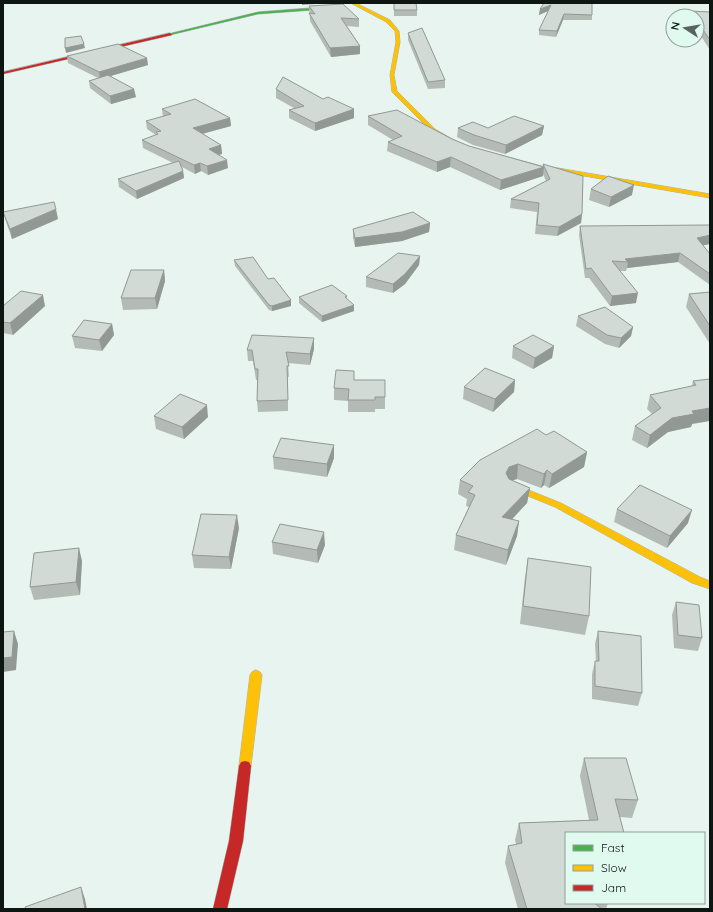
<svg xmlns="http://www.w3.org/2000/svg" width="713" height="912" font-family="Quicksand,sans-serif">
<rect width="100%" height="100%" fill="#e7f4ef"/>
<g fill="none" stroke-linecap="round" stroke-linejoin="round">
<defs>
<path id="fast" d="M339,6L341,8L258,14L170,35L168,34L258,12Z"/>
<path id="slow" d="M351,3H356L390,20L399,31L400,42L394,75L397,91L435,129L459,143V145H455L431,131L392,92L390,75L396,42L395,31L386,22Z
M546,166L710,194V198L544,169V167Z
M516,485L561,503L700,577L710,581V589L692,583L555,507L513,490L511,488L513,486Z
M256,670L260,672L262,675L251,766L249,770L245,771L241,770L239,766L250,675L252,672Z"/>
<path id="jam" d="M170,33L172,35L3,74V72Z
M245,761L249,762L251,766L243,841L227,909H213L229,841L239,766L241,762Z"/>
</defs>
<use href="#fast" stroke="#a8b3af" stroke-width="1"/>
<use href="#slow" stroke="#a8b3af" stroke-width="1"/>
<use href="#jam" stroke="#a8b3af" stroke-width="1"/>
<use href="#fast" fill="#4caf50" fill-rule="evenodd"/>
<use href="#slow" fill="#ffc107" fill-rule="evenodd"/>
<use href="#jam" fill="#c62828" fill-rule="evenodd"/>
</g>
<path fill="#b4bbb7" d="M394,3L417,10V16H394Z
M309,6L359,19V27L347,26L360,46V54L331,57L310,21Z
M540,9L592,15V20H563L556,37L539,35V30L548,11L539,15Z
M690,11L710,12V50L697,30V16H689Z
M408,33L445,80V88L428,89L408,40Z
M67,56L148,65L111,76L136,97L111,104L90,88L89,81L98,78L68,63Z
M276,89L323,99L354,109V118L315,131L289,118V110L294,108L276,98Z
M162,109L230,118L231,126L202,134L221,145L222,154L219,155L228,168L208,175L201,171L195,174L182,167L183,171L184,178L137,199L119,187L118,179L173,163L143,148L142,140L156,135L147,129L146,121L163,117Z
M368,116L452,139L469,146L543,166V164L582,214L581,223L557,236L535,234L537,212L510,208L511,199L546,181L543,174V176L500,190L450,167L437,172L387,151L388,142L393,140L368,125Z
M544,126L542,135L505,154L473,145L457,137L458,128H488Z
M591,189L632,195L609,207L589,200Z
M3,212L58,219L12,239L6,222Z
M430,223L429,232L402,241L355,247L353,238V229Z
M580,226L710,244L703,245L710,254V285L678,262L627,268L626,271H620L636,303L610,306L589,278H585L579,235Z
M420,256L419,265L405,284L393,293L366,287V277Z
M234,260L268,279L291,300V306L272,311L269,310L235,266Z
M164,270L165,281L157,309L123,310L121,298Z
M710,292V344L686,307L689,294Z
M347,296V299L354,311L322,322L299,303V297Z
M3,306H45L13,335L3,333Z
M578,316L633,327L631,336L619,348L605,344L576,326Z
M112,324L114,335L102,351L75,348L72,336Z
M314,338V349L310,365L288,363L289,377H288V411L258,412L257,401L258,380H256L253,361H248L247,350Z
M513,346H554L552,358L533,369L512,358Z
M710,379L691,427L668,432L647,448L632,440L635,426L652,414L647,409L650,395L692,386L693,381Z
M354,380H385V409H375V412H348V401L334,400V388Z
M515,380L514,392L493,412L463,399L464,387Z
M154,416L208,417L184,439L156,429Z
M546,435L587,452L584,467L549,488L544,485L541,488L517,479L511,480L530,488L527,503L512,519L519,521L517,536L506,565L454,550L456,535L469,507L466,506L467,499L458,494L460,480Z
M334,445V458L327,477L274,469L273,457Z
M617,509L688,523L667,548L614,522Z
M239,528L231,569L194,568L192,555Z
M272,542L325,545L318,563L273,554Z
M528,558L589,616L585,635L520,624L525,577Z
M82,561L80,595L34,600L30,587Z
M676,602L702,638L698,651L674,648L672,615Z
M598,631L642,693L638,706L592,699V674L595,661H596L595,644Z
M584,758L638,800L632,818L620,817L566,903H608L606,909H518L505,863L508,846L516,844L515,840L519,823L589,820L580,776Z"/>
<path fill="#929995" d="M302,3H329L302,5Z
M551,5L550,10L539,15L540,9Z
M564,14L563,20L556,37L557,31Z
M84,44L85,48L66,53L65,48Z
M360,46V54L331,57L330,48Z
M147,58L148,65L100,79L99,72Z
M134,89L136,97L111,104L110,96Z
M354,109V118L315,131V123Z
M230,118L231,126L194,136L193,128Z
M544,126L542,135L505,154L506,145Z
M221,145L222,154L209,157V149Z
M451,157L450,167L437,172V162Z
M227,160L228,168L208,175L207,166Z
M200,163L201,171L195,174L194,165Z
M544,167L543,176L500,190L501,180Z
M183,171L184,178L137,199L136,191Z
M634,185L632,195L609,207L611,197Z
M56,209L58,219L12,239L10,229Z
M582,214L581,223L557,236L559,227Z
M430,223L429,232L402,241L355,247V238Z
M710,235V244L695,247L697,238Z
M680,253L678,262L627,268L628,262L625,259Z
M420,256L419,265L405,284L393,293V284Z
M164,270L165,281L157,309L155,298Z
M638,293L636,303L610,306L612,296Z
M43,295L45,306L13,335L10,323Z
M291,300V306L272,311V306Z
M354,305V311L322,322V316Z
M112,324L114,335L102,351L99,340Z
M633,327L631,336L619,348L621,338Z
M314,338V349L310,365V354Z
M554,346L552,358L533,369L535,358Z
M515,380L514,392L493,412L495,399Z
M207,405L208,417L184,439L182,427Z
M710,408V421L692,424L691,427L668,432L647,448L650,435L672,418L692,411Z
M334,445V458L327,477V464Z
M587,452L584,467L549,488L552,474Z
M518,464L517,479L507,482L506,473L509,467Z
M547,470L544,485L541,488L544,474Z
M530,488L527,503L500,532L502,517Z
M692,510L688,523L667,548L670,536Z
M237,515L239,528L231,569L229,557Z
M519,521L517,536L506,565L508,550Z
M324,532L325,545L318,563L317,550Z
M79,548L82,561L80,595L76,582Z
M14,631L18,644L16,670L3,672V658Z
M81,887L85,899L87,909H85Z"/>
<path fill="#d1dad5" stroke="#929995" d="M394,3H416L417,10H394Z
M544,3H592V15L564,14L557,31L539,30L551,5L540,9Z
M343,4L359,19L341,18L360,46L330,48L309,13L315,14L309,6Z
M690,11L710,12V40L697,21V16H693Z
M422,28L445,80L428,82L408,33Z
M81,36L84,44L65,48V38Z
M118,44L147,58L99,72L67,56Z
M108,75L134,89L110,96L89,81Z
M283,77L323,99L328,97L354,109L315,123L289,110L304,106L276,89Z
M195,99L230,118L193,128L221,145L209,149L227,160L207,166L200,163L194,165L142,140L158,134L156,132L161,131L146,121L171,114L162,109Z
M397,110L452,139L469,146L544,167L501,180L451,157L437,162L388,142L402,136L368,116Z
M514,116L544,126L506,145L474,135L458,128L473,122L488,128Z
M179,161L183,171L136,191L118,179Z
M543,164L583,176L582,214L559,227L537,225L539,203L511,199L550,179Z
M608,176L634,185L611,197L591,189Z
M54,202L56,209L10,229L3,212Z
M413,212L430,223L402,232L355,238L353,229Z
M710,225V235L697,238L710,254V274L680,253L625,259L628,262L612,261L638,293L612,296L591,268L586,269L580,226Z
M398,253L420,256L405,274L393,284L366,277Z
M253,257L268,279L274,278L291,300L272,306L269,305L234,260Z
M131,270H164L155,298H121Z
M332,285L347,296L345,297L354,305L322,316L299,297Z
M21,291L43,295L10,323L3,322V306Z
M710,292V326L689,294Z
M605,307L633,327L621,338L607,335L578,316Z
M84,320L112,324L99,340L72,336Z
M252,335L314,338L310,354L286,352L289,366H287L288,400L257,401L258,369H255L252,350H247Z
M533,335L554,346L535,358L513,346Z
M485,368L515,380L495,399L464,387Z
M336,370L354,371V380H385V397H375V400H348L349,389L334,388Z
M710,379V408L692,411L694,414L672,418L650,435L635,426L661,408L650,395L696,385L693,381Z
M180,394L207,405L182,427L154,416Z
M537,429L546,435L554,431L587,452L552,474L547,470L544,474L518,464L509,467L506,473L509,479L530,488L502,517L519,521L508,550L456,535L475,495L468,492L473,486L460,480L480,460Z
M281,438L334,445L327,464L273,457Z
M640,485L692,510L670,536L617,509Z
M201,514L237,515L229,557L192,555Z
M280,524L324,532L317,550L272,542Z
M79,548L76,582L30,587L34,553Z
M528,558L591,567L589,616L523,606Z
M676,602L699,605L702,638L678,635Z
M14,631L12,657L3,658V632Z
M598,631L641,636L642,693L595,686V661H599Z
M584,758H626L638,800L615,799L624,833H566V903H594L602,909H527L508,846L522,843L519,823L598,820Z
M81,887L85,909H26L25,907Z"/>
<rect width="713" height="912" fill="none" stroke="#0d1613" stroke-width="8"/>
<rect x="565" y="832" width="140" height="72" fill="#e1faf0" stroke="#8c9f98"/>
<rect x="573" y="845" width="20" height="6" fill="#4caf50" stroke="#8c9f98"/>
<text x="601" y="852" font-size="12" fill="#0d1613">Fast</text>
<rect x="573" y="865" width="20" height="6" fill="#ffc107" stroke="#8c9f98"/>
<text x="601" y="872" font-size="12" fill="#0d1613">Slow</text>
<rect x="573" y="885" width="20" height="6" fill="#c62828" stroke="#8c9f98"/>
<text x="601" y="892" font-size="12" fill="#0d1613">Jam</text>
<g transform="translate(685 28) rotate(282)"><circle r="19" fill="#e1faf0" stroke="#8c9f98"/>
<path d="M0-3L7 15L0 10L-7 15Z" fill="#596460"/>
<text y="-6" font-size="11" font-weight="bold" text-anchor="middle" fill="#0d1613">N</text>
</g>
</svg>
